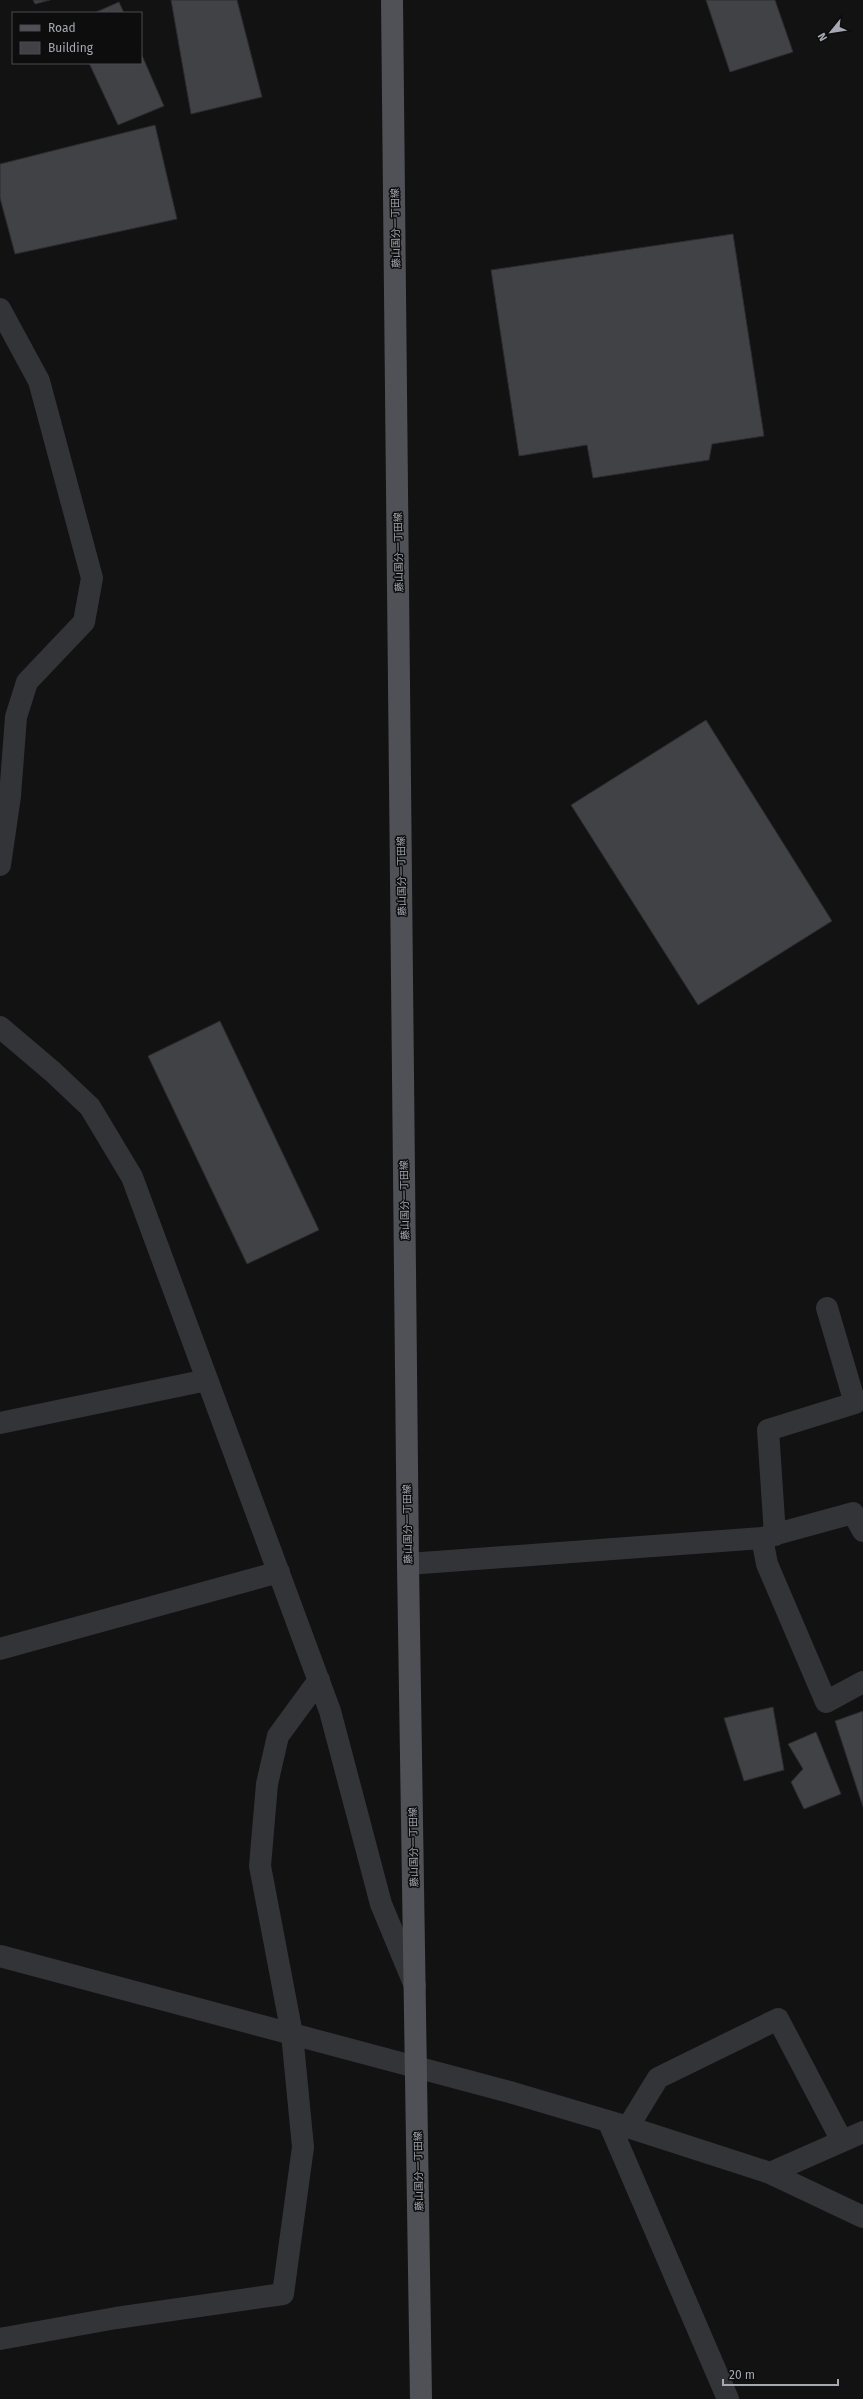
<svg xmlns="http://www.w3.org/2000/svg" width="863" height="2399" font-family="'Fira Sans','Noto Sans JP',sans-serif">
<rect width="100%" height="100%" fill="#121213"/>
<path fill="#414246" stroke="#2c2c2f" d="M33,0H50L35,4Z
M171,0H237L262,97L191,114Z
M706,0H775L793,52L730,72Z
M119,2L124,13H94Z
M141,53L164,106L118,125L89,63H141Z
M155,125L177,219L15,254L0,198V164Z
M733,234L764,436L712,444L709,460L593,478L587,445L519,456L491,270Z
M706,720L832,921L698,1005L571,805Z
M220,1021L319,1230L247,1264L148,1056Z
M773,1707L784,1770L744,1781L724,1718Z
M863,1711V1807L835,1721Z
M816,1732L841,1794L804,1809L791,1782L803,1769L788,1744Z"/>
<g fill="none" stroke-linecap="round" stroke-linejoin="round">
<path stroke="#333438" stroke-width="22" d="M0,309L39,381L92,578L84,622L27,682L16,717L10,796L0,865
M0,1027L53,1072L90,1107L132,1177L330,1711L381,1904L415,1986
M0,1423L207,1380
M775,1535L768,1430L855,1403L827,1308
M762,1538L767,1564L826,1702L863,1682
M408,1564L762,1538L853,1513L863,1531
M0,1649L279,1572
M0,1956L513,2093L628,2127L770,2173L863,2217
M609,2123L728,2399
M628,2127L658,2078L778,2019L842,2141
M770,2173L863,2132
M0,2339L116,2318L283,2294L303,2147L292,2034L260,1866L267,1784L278,1736L319,1680"/>
<path stroke="#505156" stroke-width="22" d="M392,0L408,1564L421,2399"/>
</g>
<g text-anchor="middle" stroke-width="3" stroke-linejoin="round" paint-order="stroke">
<g font-size="10" fill="#a5a9b2" stroke="#0d0d0e">
<text transform="translate(395 228) rotate(-91)" y="4">藤山国分一丁田線</text>
<text transform="translate(398 552) rotate(-91)" y="4">藤山国分一丁田線</text>
<text transform="translate(401 876) rotate(-91)" y="4">藤山国分一丁田線</text>
<text transform="translate(404 1200) rotate(-91)" y="4">藤山国分一丁田線</text>
<text transform="translate(407 1524) rotate(-91)" y="4">藤山国分一丁田線</text>
<text transform="translate(413 1847) rotate(-91)" y="4">藤山国分一丁田線</text>
<text transform="translate(418 2171) rotate(-91)" y="4">藤山国分一丁田線</text>
</g>
</g>
<rect x="12" y="12" width="130" height="52" fill="#0d0d0e" stroke="#4a4b50"/>
<rect x="20" y="25" width="20" height="6" fill="#505156" stroke="#4a4b50"/>
<text x="48" y="32" font-size="12" fill="#a5a9b2">Road</text>
<rect x="20" y="42" width="20" height="12" fill="#414246" stroke="#4a4b50"/>
<text x="48" y="52" font-size="12" fill="#a5a9b2">Building</text>
<g transform="translate(831 32) rotate(240)" stroke="#0d0d0e" stroke-width="3" paint-order="stroke">
<path d="M0-3L7 15L0 10L-7 15Z" fill="#a5a9b2"/>
<text y="-6" font-size="11" font-weight="bold" text-anchor="middle" fill="#a5a9b2">N</text>
</g>
<path d="M723 2379v6h115v-6" fill="none" stroke="#a5a9b2" stroke-width="2"/>
<text x="729" y="2379" font-size="12" fill="#a5a9b2" stroke="#0d0d0e" stroke-width="3" paint-order="stroke">20 m</text>
</svg>
